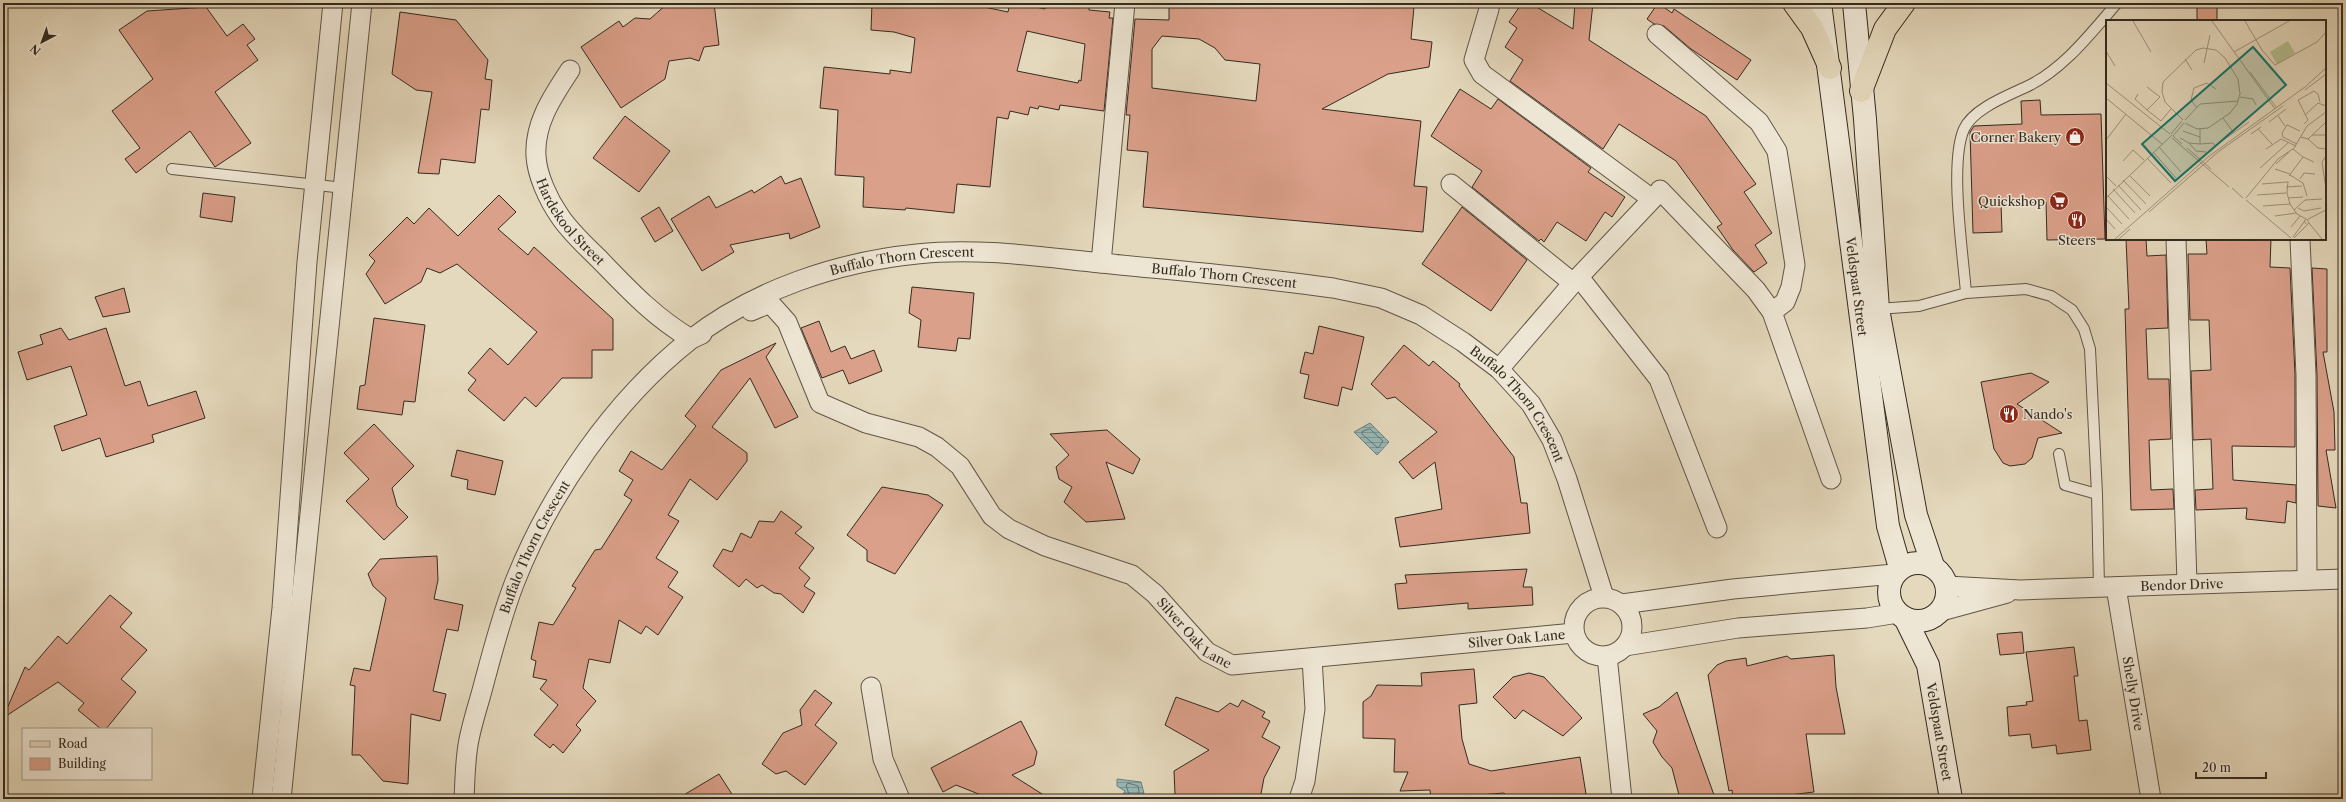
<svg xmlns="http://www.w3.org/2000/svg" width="2346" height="802" font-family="'Libre Caslon Text',serif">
<defs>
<pattern id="water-rules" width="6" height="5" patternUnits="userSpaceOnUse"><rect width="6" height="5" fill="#98b9b9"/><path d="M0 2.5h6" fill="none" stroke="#7d9796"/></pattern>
</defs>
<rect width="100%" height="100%" fill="#e5d9bd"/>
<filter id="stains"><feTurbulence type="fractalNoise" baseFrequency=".005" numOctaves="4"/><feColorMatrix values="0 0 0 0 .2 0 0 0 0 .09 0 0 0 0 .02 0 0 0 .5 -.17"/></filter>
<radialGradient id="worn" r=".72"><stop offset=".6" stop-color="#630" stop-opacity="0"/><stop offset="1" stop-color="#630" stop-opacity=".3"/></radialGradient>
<path fill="url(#water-rules)" stroke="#70807c" d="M1370,423L1389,442L1377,455L1354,432Z
M1117,779L1141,782L1144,793L1138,799L1122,796L1125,791L1117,786Z"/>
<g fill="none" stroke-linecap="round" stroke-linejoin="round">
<path stroke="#66726c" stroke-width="1" d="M1370,429L1383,441L1378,448L1362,434V432Z
M1131,799L1126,786L1128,783L1138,786L1139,791L1136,799"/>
</g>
<path fill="#dba08a" stroke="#342b20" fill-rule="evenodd" d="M668,3H714L719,45L704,47L699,61L690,58L669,61L665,79L621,108L581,47L619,21L623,27L635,18L650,19Z
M872,3H965L1008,12L1010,3H1019L1045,9L1046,3H1089V10L1110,12L1109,18H1113L1104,111L1060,105L1059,110L1039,106L1038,109L1030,107L1028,115L1010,111L1008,119L997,117L990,187L957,184L954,213L906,208L905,210L863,207L864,177L835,175L838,110L820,108L824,67L890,74V70L911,73L915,38L894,32L871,30ZM1027,31L1085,44L1081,81L1079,80L1078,83L1017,71Z
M1169,3H1353L1414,7L1411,39L1432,42L1429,67L1388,74L1322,109L1421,121L1414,186L1427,187L1423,232L1143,207L1148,152L1127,150L1130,115H1126L1135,19L1169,20ZM1162,36L1199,39L1215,48L1225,60L1260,64L1256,101L1152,88V49Z
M1522,3H1530L1573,29L1575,3H1593L1589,40L1706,116L1756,184L1744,192L1772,233L1755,245L1767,263L1754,272L1733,250L1717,227L1722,224L1676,161L1619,124L1603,149L1510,81L1523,60L1505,47L1517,28L1509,22Z
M1658,3L1672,13L1674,9L1751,60L1737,80L1691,49L1664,26L1654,24L1647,19Z
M2197,3H2217V21H2197Z
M206,7L227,36L243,24L255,39L247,45L258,60L215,92L251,143L215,167L190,131L136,173L125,159L140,148L112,111L153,79L119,30L147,11Z
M400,12L456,20L488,60L485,79L492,80L489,110L481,109L475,163L441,159L439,174L418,173L432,92L416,90L392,74Z
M1460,89L1491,109L1498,99L1591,168L1588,172L1625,197L1612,217L1605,212L1586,241L1557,222L1544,242L1541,239L1539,241L1472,187L1482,171L1431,136Z
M2040,100L2041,115L2101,114L2105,239L2047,240L2046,202L2001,204L2002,232L1973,233L1970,132L1974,126L2022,124L2021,101Z
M625,116L670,151L639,192L593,158Z
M781,176L785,184L801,178L820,227L790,239L789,233L730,245L734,252L702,271L671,219L709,196L716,208L752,190L754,193Z
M203,193L235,197L232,222L200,217Z
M499,195L516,212L498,229L528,255L534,247L613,319V350H592V378H562L536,407L525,397L504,421L468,390L476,380L468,373L490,348L508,365L537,332L457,264L440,273L427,268L421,282L385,304L366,274L375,261L369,255L407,217L414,224L429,208L458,236Z
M659,207L673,231L655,242L641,218Z
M1462,207L1527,260L1491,311L1422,264Z
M2126,239H2146L2147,256L2166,255L2168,328L2146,329L2148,379H2169L2171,439L2149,440L2151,490L2173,489L2174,509L2131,510L2125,309H2129Z
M2206,239H2271L2270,267L2290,268L2295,375V447L2232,446L2233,480L2296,485V503L2287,501L2285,523L2246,519L2247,508L2196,510L2195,490L2213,489L2211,439L2193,440L2191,371L2211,370L2209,320H2190L2188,254H2207Z
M2312,268L2327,269V352H2323L2334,412L2335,450H2326L2336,508L2318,506L2317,375Z
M912,287L974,293L970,339L958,338L956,351L918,347L921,320L909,313Z
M124,288L130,312L103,317L95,297Z
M374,318L425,325L415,402L404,401L402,415L357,409L360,386L365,385Z
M819,321L831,352L845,346L851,359L874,350L882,371L849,384L843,370L822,378L801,328Z
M1319,326L1364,337L1352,390L1342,387L1338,406L1304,398L1309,375L1300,373L1305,352L1313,354Z
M61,328L69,340L106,328L125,386L140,381L148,406L196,391L205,418L152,435L154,442L106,457L100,438L62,451L54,426L87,415L71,366L27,380L18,352L43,344L40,335Z
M776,343L766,357L798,417L775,428L750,378L712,427L747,453V461L717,500L690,479L668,515L679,521L656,558L678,572L668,587L683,597L658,635L646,626L641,634L619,620L610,663L589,659L583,688L596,701L576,725L581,730L563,753L553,744L550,748L534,735L558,705L540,689L547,680L533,677L536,661L531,659L539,622L553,625L576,588L572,586L595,550L601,549L632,500L624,495L633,480L619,471L631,451L662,470L696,426L685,416L721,370Z
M1404,345L1429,366L1433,361L1460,384L1459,386L1514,457L1521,503H1527L1530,533L1400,547L1395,518L1442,509L1435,462L1413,479L1399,462L1437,432L1395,397L1387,399L1371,384Z
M2031,373L2049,382L2017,404L2062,433L2038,438L2032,458L2025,464L2010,466L2003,463L1994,449L1981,382Z
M374,424L414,466L392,488L397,506L408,517L384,540L346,501L369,479L344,453Z
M1107,430L1140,459L1133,474L1106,462L1125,519L1086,522L1064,502L1072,487L1059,479L1056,467L1069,455L1050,434Z
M457,450L503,461L495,495L467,489L468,480L451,476Z
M882,487L928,495L943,505L895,574L867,561V550L847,535Z
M781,511L802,527L795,533L814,548L799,568L810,578L804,586L815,593L803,613L781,594L774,593L762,585L757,588L746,579L739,587L713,566L723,549L732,552L741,533L751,538L759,521L774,522Z
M437,556L438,580L434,599L463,605L458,631L447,629L433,691L446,694L440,721L411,714L408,784L383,781L360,755H352L355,686L350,685L354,668L370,671L386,598L373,586L368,574L380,559Z
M1527,569L1523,587H1532L1533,605L1468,609V603L1398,609L1395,584L1407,583L1405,575Z
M110,595L132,613L120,627L147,650L121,679L136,692L106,729H101L78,710L84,703L58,682L3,718L25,667L29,670L58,636L67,644Z
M2022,632L2024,653L2000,655L1997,634Z
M2074,647L2078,676H2074L2079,721L2087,720L2091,750L2057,754L2056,745L2032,748L2030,734L2009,736L2007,707L2027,705L2026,702L2033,701L2026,652Z
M1834,655L1836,687L1845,734H1806L1814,792L1757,799H1733L1732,790L1729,791L1708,675L1717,665L1726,661L1746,658L1747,666L1787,656L1791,659Z
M1474,669L1477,703L1459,705L1462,739L1469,764L1491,771L1580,757L1586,794L1575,799H1510L1504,793L1431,799L1430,790L1400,791L1408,772H1394L1395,739L1363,738V702L1371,696L1377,685L1422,686L1421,673Z
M1529,673L1544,677L1582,718L1563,736L1523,710L1515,719L1493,697L1513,677Z
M815,690L832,703L815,725L837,743L805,785L786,771L776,774L762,764L783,733L802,725L800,710Z
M1677,692L1714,795L1699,799H1680L1672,768L1662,757L1653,742L1657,731L1643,714L1659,707Z
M1176,697L1218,712L1230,703L1238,707L1242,700L1265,712L1262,717L1270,721L1262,737L1280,747L1264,778L1260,799H1193L1175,794L1174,771L1209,750L1165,725Z
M1021,721L1037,752L1034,765L1012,775L1050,799H991L956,785L943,792L931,768Z
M719,774L735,799H677Z"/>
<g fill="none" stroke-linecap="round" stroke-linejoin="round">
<defs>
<path id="lane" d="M172,169L344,188
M1966,293C1963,253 1949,163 1964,129C1973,109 2007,96 2026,87C2063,70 2091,33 2117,3
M1878,309L1919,306L1966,293L2026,289L2051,296L2072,310L2084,329L2090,349L2097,494L2099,587
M2059,454L2065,485L2097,494"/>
<g id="street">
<path d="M1489,9L1474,60L1482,74L1652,199"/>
<path d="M1657,34L1759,122L1777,151L1795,265L1791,287L1785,302L1772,312"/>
<path id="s1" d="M570,70C553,96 534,123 536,156C537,175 548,199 559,215C570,232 586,246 600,260C629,290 654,317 691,339L702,334"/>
<path d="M1451,184L1573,283"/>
<path d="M1660,190L1756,290L1772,312L1831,479"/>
<path d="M2176,239L2187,583"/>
<path d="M2300,239L2306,375L2307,580"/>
<path d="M1101,263L1125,3"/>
<path d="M1579,277L1659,379L1717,528"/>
<path id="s2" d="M751,311L770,303L787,322L820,403L866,423L919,437L937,447L960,466L992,516L1009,529L1045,546L1132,575L1155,594L1207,652L1232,665L1574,633"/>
<path d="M1499,369L1573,283L1660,191"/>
<path id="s3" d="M1947,586L2020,590L2343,579"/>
<path id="s4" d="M2116,587L2151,799"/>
<circle cx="1603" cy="627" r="29"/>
<path d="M1622,604L1733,589L1894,574"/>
<path d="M1941,611L2007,593"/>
<path d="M1625,646L1738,628L1867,618L1898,613"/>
<path d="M1607,656L1622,799"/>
<path d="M871,687L883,759L900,799"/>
<path d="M262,799L282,608L307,262L333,3"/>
<path d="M281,799L362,3"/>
<path id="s5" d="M464,799C465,781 465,763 468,745C471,726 478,706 483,687C492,653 501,618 514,584C549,494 614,400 690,340C754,290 837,262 917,254C978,247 1041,257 1101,263C1179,271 1256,277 1333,288L1381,298L1421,315L1463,342L1499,369L1531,404L1552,440L1567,479L1604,597"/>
<path d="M1299,799L1305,781L1315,709L1312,658"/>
</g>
<g id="secondary">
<path id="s6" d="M1820,3L1888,526L1900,568"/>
<path d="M1854,3L1865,119L1878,309L1916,515L1933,566"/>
<circle cx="1918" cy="592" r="29"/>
<path id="s7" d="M1905,618L1928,665L1951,799"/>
</g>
<path id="primary" d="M1794,3L1812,28L1830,68
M1861,91L1885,29L1904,3"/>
</defs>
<use href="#lane" stroke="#605647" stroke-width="12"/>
<use href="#street" stroke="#605647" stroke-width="21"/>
<use href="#secondary" stroke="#342b20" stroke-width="24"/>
<use href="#primary" stroke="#342b20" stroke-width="24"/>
<use href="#lane" stroke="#eee6d4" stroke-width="10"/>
<use href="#street" stroke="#eee6d4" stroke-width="19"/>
<use href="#secondary" stroke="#eee6d4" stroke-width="22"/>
<use href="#primary" stroke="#e5d9bd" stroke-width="22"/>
</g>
<defs>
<symbol id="shop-disc" viewBox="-11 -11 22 22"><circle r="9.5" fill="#8f2418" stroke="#eee6d4"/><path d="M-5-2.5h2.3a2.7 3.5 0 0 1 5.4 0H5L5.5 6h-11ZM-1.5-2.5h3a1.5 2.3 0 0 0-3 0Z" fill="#fff"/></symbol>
<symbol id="supermarket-disc" viewBox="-11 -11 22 22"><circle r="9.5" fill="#8f2418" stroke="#eee6d4"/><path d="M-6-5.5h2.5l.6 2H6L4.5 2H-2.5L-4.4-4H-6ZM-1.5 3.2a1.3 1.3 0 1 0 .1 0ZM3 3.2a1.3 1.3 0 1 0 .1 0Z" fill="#fff"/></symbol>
<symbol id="restaurant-disc" viewBox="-11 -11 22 22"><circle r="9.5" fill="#8f2418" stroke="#eee6d4"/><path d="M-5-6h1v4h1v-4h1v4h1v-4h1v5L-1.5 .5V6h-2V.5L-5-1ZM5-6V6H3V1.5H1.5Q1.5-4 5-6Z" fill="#fff"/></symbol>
</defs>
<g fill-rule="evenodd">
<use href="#shop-disc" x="2064" y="126" width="22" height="22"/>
<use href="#supermarket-disc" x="2048" y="190" width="22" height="22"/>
<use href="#restaurant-disc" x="2066" y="209" width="22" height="22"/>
<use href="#restaurant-disc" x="1998" y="403" width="22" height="22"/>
</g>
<g text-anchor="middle" stroke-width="3" stroke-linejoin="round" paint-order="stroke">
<g font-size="13" fill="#342b20" stroke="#eee6d4" text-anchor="end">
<text x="2061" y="142">Corner Bakery</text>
<text x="2045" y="206">Quickshop</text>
<text x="2077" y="245" text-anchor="middle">Steers</text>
<text x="2023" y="419" text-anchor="start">Nando's</text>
</g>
<g font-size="13" fill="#342b20" stroke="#eee6d4">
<text dy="5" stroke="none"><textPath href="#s1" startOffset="170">Hardekool Street</textPath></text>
<text dy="5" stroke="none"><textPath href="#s5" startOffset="756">Buffalo Thorn Crescent</textPath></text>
<text dy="5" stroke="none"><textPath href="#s5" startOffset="1080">Buffalo Thorn Crescent</textPath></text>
<text dy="5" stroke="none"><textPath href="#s6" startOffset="286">Veldspaat Street</textPath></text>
<text dy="5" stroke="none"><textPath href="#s5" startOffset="1416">Buffalo Thorn Crescent</textPath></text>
<text dy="5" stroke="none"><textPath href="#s5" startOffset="264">Buffalo Thorn Crescent</textPath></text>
<text dy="5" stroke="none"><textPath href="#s3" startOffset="235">Bendor Drive</textPath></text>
<text dy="5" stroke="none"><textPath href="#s2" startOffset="587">Silver Oak Lane</textPath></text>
<text dy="5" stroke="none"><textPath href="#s2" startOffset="923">Silver Oak Lane</textPath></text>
<text dy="5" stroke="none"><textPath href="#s4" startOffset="108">Shelly Drive</textPath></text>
<text dy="5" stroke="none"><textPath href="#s7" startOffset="120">Veldspaat Street</textPath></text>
</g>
</g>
<g transform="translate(2106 20)">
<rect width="220" height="220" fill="#e5d9bd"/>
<path d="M182,21L189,33L171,44L164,32Z" fill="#b6bf90"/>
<path fill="none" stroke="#9e937e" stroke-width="1" d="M27,1L45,32M106,1L169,89M139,1L156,30L169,45L211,22L220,12M0,31L9,46M128,32L183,1M79,39L86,50M98,43L104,15M144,52L170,87M0,63L64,114M41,67L54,77M199,70L220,54M32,74L29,79L41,90L54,77M134,77L147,79L150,85M0,78L56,124M91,88L85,80L88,68L101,63L110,69M41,90L55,101L65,89M199,95L212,83L220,86M172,96L179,106M117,98L128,113M77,100L59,82L56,72L57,62L90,30L97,28L110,30L119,38L132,59L134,74L131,84L124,93L102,108L91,109L79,103M79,100L94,84L132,81M163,102L180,89M198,104L202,100L192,80L208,71L212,74L214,82M152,109L166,124M77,111L94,117M65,114L76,101M145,114L155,107M206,115H220M67,116L76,124M67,116L78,103M195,117L202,119L220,102M66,118L123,167M74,118L83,123L94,124M202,119L212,128L220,129M0,120L20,94M83,123L90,131L100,132M113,123L143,102M94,124L107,123L109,126M94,124V109M191,124L177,117L176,113L181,105L194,111M53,127L75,152M81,128L105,149M160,129L175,119L190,126M47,132L70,158M220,136L216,142L220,169M197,137L208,142M41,138L65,163M17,141L27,130L38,140M170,144L183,132M154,148L183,122M169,149L184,154M23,155L44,176M184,155L197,163L201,176M0,156L10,166M183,156L197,137L187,129M194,159L198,153L209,154M17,160L40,184M182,161L181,173L184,184L191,194L200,199M156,164L181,162M12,165L35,190M180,167L196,166M126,168L137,178M7,169L29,193M151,175L180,173M2,176L23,199M0,178L66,115L64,117M140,178L172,139L188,128L201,106L220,92M182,178L197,177M140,180L185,218M199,180L216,179M157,186L184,184M0,187L16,204M192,188L198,191L215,188M188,190L199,180M43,192L112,132L177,86M169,196L190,193M0,199L9,209M202,199L220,190M203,203L216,219M185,207L194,196M187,217L198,202M188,218L203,203L201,199L198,201L200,204M9,219L102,137L199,67L220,48M13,219L24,209"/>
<path fill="#0f766e" fill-opacity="0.15" stroke="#0f766e" stroke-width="2" d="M147,27L180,65L69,161L36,124Z"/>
<rect width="220" height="220" fill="none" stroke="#342b20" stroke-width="2"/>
</g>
<rect width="2346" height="802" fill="none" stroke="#e5d9bd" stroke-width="16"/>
<rect x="4" y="4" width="2338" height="794" fill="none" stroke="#342b20" stroke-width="2"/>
<rect x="8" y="8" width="2330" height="786" fill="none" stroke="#342b20"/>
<rect x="22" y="728" width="130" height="52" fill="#eee6d4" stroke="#a49b8c"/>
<rect x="30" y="741" width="20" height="6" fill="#e5d9bd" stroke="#a49b8c"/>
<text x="58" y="748" font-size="12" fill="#342b20">Road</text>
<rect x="30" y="758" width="20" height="12" fill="#dba08a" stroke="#a49b8c"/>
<text x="58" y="768" font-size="12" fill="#342b20">Building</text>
<g transform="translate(42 42) rotate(221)" stroke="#eee6d4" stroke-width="3" paint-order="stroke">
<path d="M0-3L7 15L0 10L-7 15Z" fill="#342b20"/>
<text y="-6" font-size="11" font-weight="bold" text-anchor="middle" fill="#342b20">N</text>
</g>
<path d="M2196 772v6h70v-6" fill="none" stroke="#342b20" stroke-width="2"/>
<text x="2202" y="772" font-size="12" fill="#342b20" stroke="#eee6d4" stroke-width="3" paint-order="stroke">20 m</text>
<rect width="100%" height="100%" filter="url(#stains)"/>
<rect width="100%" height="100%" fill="url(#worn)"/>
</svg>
